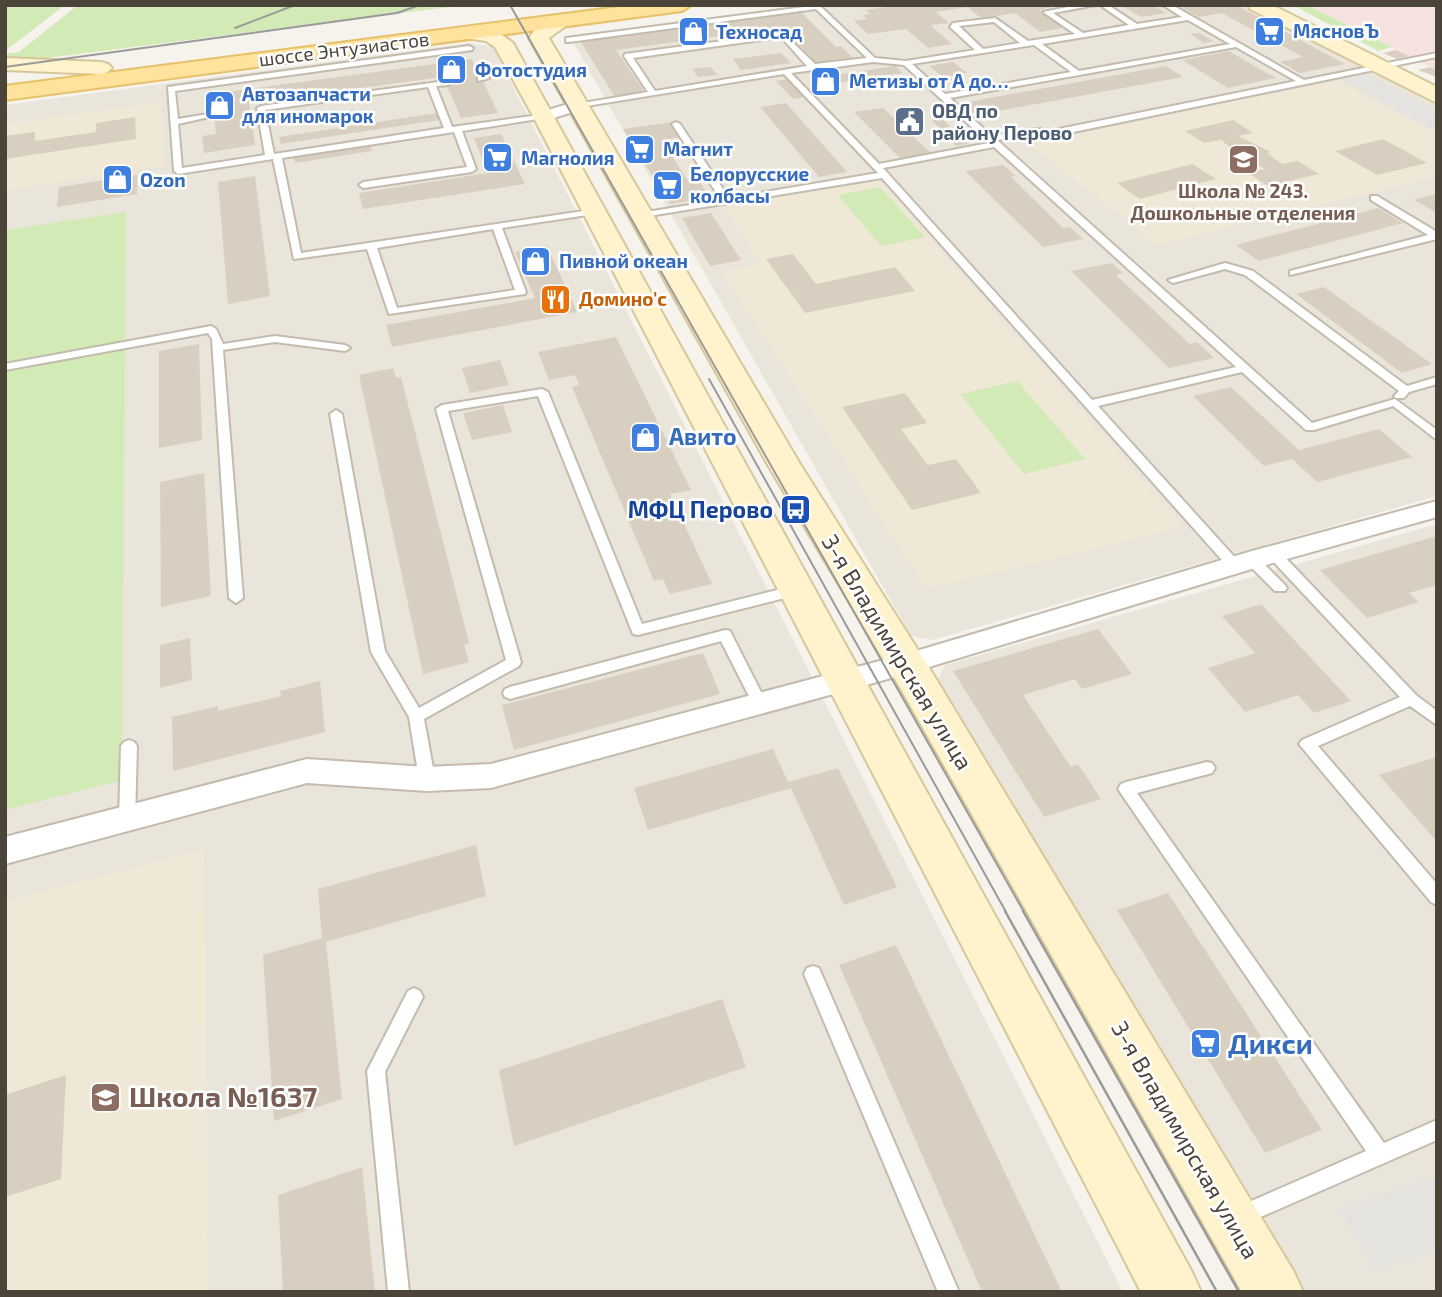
<svg xmlns="http://www.w3.org/2000/svg" width="1442" height="1297" font-family="'Exo 2',sans-serif">
<rect width="100%" height="100%" fill="#f6f3ec"/>
<path fill="#eae5da" d="M818,5H1241L1437,106V496L932,640L911,636L573,42L582,37Z
M470,43L493,47L1123,1292H5V105Z
M1437,524V1292H1299L937,681L945,665Z"/>
<path fill="#efe8d6" d="M1339,80L1437,133V176L1157,245L1029,144Z
M161,102L163,166L5,190V124Z
M879,180L990,307L1183,527L926,589L722,271L760,264L725,207Z
M204,849L208,1292H5V902Z"/>
<path fill="#f6e3e0" d="M1306,5H1437V70L1396,50Z"/>
<path fill="#d2eab5" d="M5,5H65L5,51Z
M78,5H465L47,58L5,59V54L19,52Z
M1293,5H1307L1392,47L1378,51Z
M880,187L925,237L881,246L838,195Z
M126,212L122,780L5,810L6,230Z
M1017,381L1085,459L1024,474L960,394Z"/>
<path fill="#e5e3e0" d="M1367,74L1437,111V133L1339,80Z
M1437,1176V1248L1376,1271L1339,1210Z"/>
<path fill="#d8cfc1" d="M899,5H1061L1038,10L1063,28L1040,32L1015,13L981,18L967,7L936,12L949,23L930,25L952,44L928,48L906,29L868,34L854,21L867,19L863,15L871,14L866,10Z
M1121,5H1153L1166,13L1141,17Z
M1197,5H1236L1345,64L1300,73L1280,62L1303,57L1222,13L1199,17L1182,8Z
M801,12L836,47L841,46L853,58L816,63L788,33L791,32L786,27L616,50L645,92L615,97L580,41Z
M1199,33L1214,41L1204,43L1190,34Z
M1396,50L1409,56L1397,59L1383,53Z
M1229,51L1258,68L1276,78L1228,88L1182,60Z
M781,53L791,63L741,70L733,59Z
M472,59L498,113L461,118L443,77L249,103L255,145L204,153L202,136L216,134L212,94Z
M953,62L967,73L943,77L929,66Z
M895,66L903,73L824,85L816,78Z
M1166,66L1183,77L976,115L962,103Z
M711,67L717,75L698,77L692,69Z
M1430,67L1437,70V77L1418,70Z
M787,79L805,97L793,99L776,81Z
M786,103L847,172L819,177L760,107Z
M883,108L931,153L901,159L854,112Z
M437,113L439,120L281,144L279,137Z
M135,117L136,139L5,159V136L35,132V141L96,132V123Z
M942,119L968,144L956,146L932,120Z
M1233,120L1253,133L1238,136L1271,152L1267,153L1282,164L1298,161L1319,174L1268,186L1248,173L1265,169L1245,158L1240,159L1230,152L1235,151L1221,140L1204,143L1185,131Z
M672,122L683,137L661,140L689,182L699,181L710,197L670,204L623,129Z
M501,134L525,184L363,209L359,193L488,173L474,138Z
M1383,139L1427,163L1377,175L1335,151Z
M370,145L372,151L295,163L293,156Z
M1192,164L1216,179L1140,199L1117,183Z
M1003,165L1016,176L1011,177L1063,228L1070,227L1083,239L1043,247L965,171Z
M137,175V194L57,207L59,187Z
M255,176L270,296L228,304L218,182Z
M1437,194V213L1414,200L1431,195Z
M1378,208L1403,223L1259,261L1236,245Z
M711,213L741,260L710,266L682,218Z
M547,246L577,312L392,347L386,325L535,298L515,252Z
M793,254L816,284L895,267L915,291L805,313L766,259Z
M1112,263L1123,273L1116,275L1190,344L1197,342L1214,358L1169,368L1071,271Z
M1324,287L1432,364L1402,373L1296,294Z
M616,337L691,490L670,494L712,584L670,594L663,579L654,581L572,387L579,385L575,375L549,380L538,352Z
M199,344L202,440L159,448V351Z
M500,360L509,385L470,393L462,368Z
M393,368L396,378L401,377L469,643L464,645L469,662L423,674L359,375Z
M1231,387L1299,450L1379,429L1412,457L1317,482L1292,459L1264,466L1193,396Z
M905,393L927,423L901,429L928,465L956,459L981,493L912,510L842,407Z
M503,405L512,432L472,440L463,413Z
M204,473L211,596L161,607L160,482Z
M1437,536V585L1409,593L1419,602L1367,618L1320,570Z
M1261,604L1351,701L1314,713L1298,695L1245,712L1208,668L1255,653L1222,616Z
M1098,629L1132,674L1082,689L1075,679L1023,695L1071,767L1078,764L1101,799L1044,817L953,671Z
M190,638L192,680L160,688V645Z
M703,653L720,694L514,750L502,705Z
M320,681L325,732L173,771L172,717L218,706V711L281,696L280,691Z
M773,749L788,782L838,768L897,887L844,905L791,788L648,830L634,788Z
M1436,757L1437,758V842L1379,775Z
M476,845L486,896L326,942L342,1099L274,1121L263,955L322,938L318,889Z
M1168,893L1322,1130L1265,1153L1117,910Z
M896,945L1062,1292H982L839,965Z
M722,999L746,1067L514,1146L499,1070Z
M66,1075L61,1179L5,1197V1095Z
M362,1167L375,1292H283L278,1195Z"/>
<g fill="none" stroke-linecap="round" stroke-linejoin="round">
<defs>
<path id="lane" d="M819,5L875,58L906,61L975,50L950,27L953,23L995,18L1028,41L1075,34L1043,12L1078,5H1096L1053,13L1083,33L1129,25L1100,5H1108L1137,24L1182,17L1163,5H1172L1304,80L1437,53V57L1054,136L1032,135L997,140L1312,423L1395,399L1437,430V440L1393,406L1314,430H1306L1242,372L1098,406L1239,562L1241,565L1239,568H1229L882,178L637,218L635,216L640,213L721,200L672,124L676,122L680,124L729,198L878,173L784,74L574,108V104H577L648,92L624,56L625,54L783,33L815,64L867,58L816,9L569,42H566V38ZM1188,20L1230,44L1079,71L1042,44ZM994,22L1020,43L983,49L959,26ZM781,37L807,66L655,91L633,58ZM1034,45L1071,72L945,94L912,64ZM1236,47L1296,81L1054,130L1032,129L992,136L950,98ZM873,62L904,65L989,143L879,164L791,73ZM994,147L1236,367L1092,400L883,168Z
M469,46L473,48L472,50L175,91L178,119L214,113L218,115L178,124L182,168L265,155L257,108L261,106L446,81H449V85L436,86L452,127L547,114V118H544L462,131L476,169L472,172L363,188L359,185L363,182L467,167L454,132L282,158L301,253L597,209V213L594,214L502,228L526,292L525,294L389,314L367,249L294,259L273,159L178,174L174,171L168,87ZM428,87L444,128L274,154L265,110ZM493,229L515,290L397,308L377,248Z
M482,76H488L489,78L478,81V77Z
M1371,196H1377L1437,232V239L1290,275V271L1428,235L1371,200Z
M1225,263L1253,271L1407,386L1437,377V384L1409,392L1404,398H1396L1394,396L1399,391L1245,275L1225,269L1173,283L1168,280Z
M211,326L216,329L223,344L275,336L345,345L350,348L345,351L275,342L223,350L243,598L236,603L229,598L212,339L208,333L5,370V364Z
M542,389L548,392L642,624L797,585L804,590L797,595L638,635L633,634L538,396L448,411L521,662L519,666L424,719L435,779L432,784L427,786L422,784L419,779L409,717L371,652L330,414L336,410L342,414L385,651L419,708L506,660L436,409L442,405Z
M1274,549L1279,551L1416,695L1437,711V725L1410,706L1318,746L1437,884V905L1431,902L1299,744L1302,740L1400,697L1269,557L1268,554L1269,551Z
M1252,555L1257,557L1285,585L1287,588L1285,591H1275L1247,563L1245,560Z
M725,630L730,631L767,704L765,708H755L721,641L510,699L505,697L503,693L505,689L510,687Z
M129,740L134,742L137,746L135,820L133,825L127,827L121,825L119,820L121,746L124,742Z
M1207,762L1212,763L1215,768L1212,773L1137,793L1384,1143L1437,1120V1140L1240,1226L1233,1223L1230,1216L1233,1209L1366,1151L1118,789L1121,784L1126,782Z
M813,966L819,968L959,1292H938L804,974L807,968Z
M414,988L420,991L423,997L385,1072L409,1292H388L367,1071L408,991Z"/>
<path id="street" d="M577,101L585,106L582,109L544,121L536,116L539,113Z
M1437,501V517L1255,568L906,674L491,788L427,791L307,783L5,864V837L307,759L427,767L491,764L906,654L1252,551Z"/>
<path id="secondary" d="M1248,5H1272L1437,87V103L1250,9Z
M564,14L574,20L549,38L800,464L930,669L1294,1272L1303,1292H1242L902,691L768,465L529,38L538,25Z
M465,27L498,32L513,43L1192,1272L1201,1292H1141L533,116L495,47L486,41L458,37L455,33L458,29Z
M5,58L101,62L108,64L112,68L108,72L101,74L5,70Z"/>
<path id="primary" d="M635,5H691L682,11L5,100V86Z"/>
</defs>
<use href="#lane" stroke="#c2bbae" stroke-width="4"/>
<use href="#street" stroke="#c2bbae" stroke-width="4"/>
<use href="#secondary" stroke="#d6c79b" stroke-width="4"/>
<use href="#primary" stroke="#e6c16a" stroke-width="4"/>
<use href="#lane" fill="#fff" fill-rule="evenodd"/>
<use href="#street" fill="#fff" fill-rule="evenodd"/>
<use href="#secondary" fill="#fff3cd" fill-rule="evenodd"/>
<use href="#primary" fill="#ffe39c" fill-rule="evenodd"/>
<path stroke="#9a9a9a" stroke-width="2" d="M510,5L1024,912
M235,28L295,5
M5,67L397,13L420,5
M709,379L1006,912"/>
<path stroke="#9a9a9a" stroke-width="2.5" d="M1005,911L1217,1292
M1023,911L1239,1292"/>
</g>
<defs>
<symbol id="supermarket-square" viewBox="-11 -11 22 22"><rect x="-9" y="-9" width="18" height="18" rx="4" fill="#3f7fe0" stroke="#fff"/><path d="M-6-5.5h2.5l.6 2H6L4.5 2H-2.5L-4.4-4H-6ZM-1.5 3.2a1.3 1.3 0 1 0 .1 0ZM3 3.2a1.3 1.3 0 1 0 .1 0Z" fill="#fff"/></symbol>
<symbol id="shop-square" viewBox="-11 -11 22 22"><rect x="-9" y="-9" width="18" height="18" rx="4" fill="#3f7fe0" stroke="#fff"/><path d="M-5-2.5h2.3a2.7 3.5 0 0 1 5.4 0H5L5.5 6h-11ZM-1.5-2.5h3a1.5 2.3 0 0 0-3 0Z" fill="#fff"/></symbol>
<symbol id="civic-square" viewBox="-11 -11 22 22"><rect x="-9" y="-9" width="18" height="18" rx="4" fill="#5c6f8a" stroke="#fff"/><path d="M-.6-6.5H3V-4.5H.6V-3L4-1V1h2V6H-6V1h2V-1L-.6-3ZM-1.2 2.5V6h2.4V2.5Z" fill="#fff"/></symbol>
<symbol id="school-square" viewBox="-11 -11 22 22"><rect x="-9" y="-9" width="18" height="18" rx="4" fill="#8d6e63" stroke="#fff"/><path d="M0-5L7-2L0 1L-7-2ZM-4 1L0 2.5L4 1V4Q0 6-4 4Z" fill="#fff"/></symbol>
<symbol id="restaurant-square" viewBox="-11 -11 22 22"><rect x="-9" y="-9" width="18" height="18" rx="4" fill="#e8710a" stroke="#fff"/><path d="M-5-6h1v4h1v-4h1v4h1v-4h1v5L-1.5 .5V6h-2V.5L-5-1ZM5-6V6H3V1.5H1.5Q1.5-4 5-6Z" fill="#fff"/></symbol>
<symbol id="bus-square" viewBox="-11 -11 22 22"><rect x="-9" y="-9" width="18" height="18" rx="4" fill="#1a4fb4" stroke="#fff"/><path d="M-5-6H5V4H4V6H2V4H-2V6H-4V4H-5ZM-3.5-4V0h7V-4ZM-3.5 1.2v1.5H-2V1.2ZM2 1.2v1.5H3.5V1.2Z" fill="#fff"/></symbol>
</defs>
<g fill-rule="evenodd">
<use href="#supermarket-square" x="1252" y="14" width="35" height="35"/>
<use href="#shop-square" x="676" y="14" width="35" height="35"/>
<use href="#shop-square" x="434" y="52" width="35" height="35"/>
<use href="#shop-square" x="808" y="64" width="35" height="35"/>
<use href="#shop-square" x="202" y="88" width="35" height="35"/>
<use href="#civic-square" x="892" y="104" width="35" height="35"/>
<use href="#supermarket-square" x="622" y="132" width="35" height="35"/>
<use href="#supermarket-square" x="480" y="140" width="35" height="35"/>
<use href="#school-square" x="1226" y="142" width="35" height="35"/>
<use href="#shop-square" x="100" y="162" width="35" height="35"/>
<use href="#supermarket-square" x="650" y="168" width="35" height="35"/>
<use href="#shop-square" x="518" y="244" width="35" height="35"/>
<use href="#restaurant-square" x="538" y="282" width="35" height="35"/>
<use href="#shop-square" x="628" y="420" width="35" height="35"/>
<use href="#bus-square" x="778" y="492" width="35" height="35"/>
<use href="#supermarket-square" x="1188" y="1026" width="35" height="35"/>
<use href="#school-square" x="88" y="1080" width="35" height="35"/>
</g>
<g text-anchor="middle" stroke-width="5" stroke-linejoin="round" paint-order="stroke">
<g font-size="19" font-weight="bold" fill="#366cbe" stroke="#fff" text-anchor="start">
<text x="1293" y="38">МясновЪ</text>
<text x="716" y="39">Техносад</text>
<text x="475" y="77">Фотостудия</text>
<text x="849" y="88">Метизы от А до…</text>
<text x="242" y="101">Автозапчасти<tspan x="242" dy="22">для иномарок</tspan></text>
<text x="663" y="156">Магнит</text>
<text x="521" y="165">Магнолия</text>
<text x="690" y="181">Белорусские<tspan x="690" dy="22">колбасы</tspan></text>
<text x="140" y="187">Ozon</text>
<text x="559" y="268">Пивной океан</text>
</g>
<g font-size="19" fill="#4b4439" stroke="#fff">
<text transform="translate(344 49) rotate(-7)" y="7">шоссе Энтузиастов</text>
</g>
<g font-size="19" font-weight="bold" fill="#4e5e75" stroke="#fff" text-anchor="start">
<text x="932" y="118">ОВД по<tspan x="932" dy="22">району Перово</tspan></text>
</g>
<g font-size="19" font-weight="bold" fill="#785e54" stroke="#fff">
<text x="1243" y="198">Школа № 243.<tspan x="1243" dy="22">Дошкольные отделения</tspan></text>
</g>
<g font-size="19" font-weight="bold" fill="#c56008" stroke="#fff" text-anchor="start">
<text x="579" y="306">Домино'c</text>
</g>
<g font-size="23" font-weight="bold" fill="#366cbe" stroke="#fff" text-anchor="start">
<text x="669" y="445">Авито</text>
</g>
<g font-size="23" font-weight="bold" fill="#164399" stroke="#fff" text-anchor="end">
<text x="773" y="518">МФЦ Перово</text>
</g>
<g font-size="23" fill="#4b4439" stroke="#fff">
<text transform="translate(897 652) rotate(59)" y="8">3-я Владимирская улица</text>
<text transform="translate(1185 1140) rotate(60)" y="8">3-я Владимирская улица</text>
</g>
<g font-size="28" font-weight="bold" fill="#366cbe" stroke="#fff" text-anchor="start">
<text x="1228" y="1054">Дикси</text>
</g>
<g font-size="28" font-weight="bold" fill="#785e54" stroke="#fff" text-anchor="start">
<text x="129" y="1107">Школа №1637</text>
</g>
</g>
<rect width="1442" height="1297" fill="none" stroke="#4b4439" stroke-width="14"/>
</svg>
